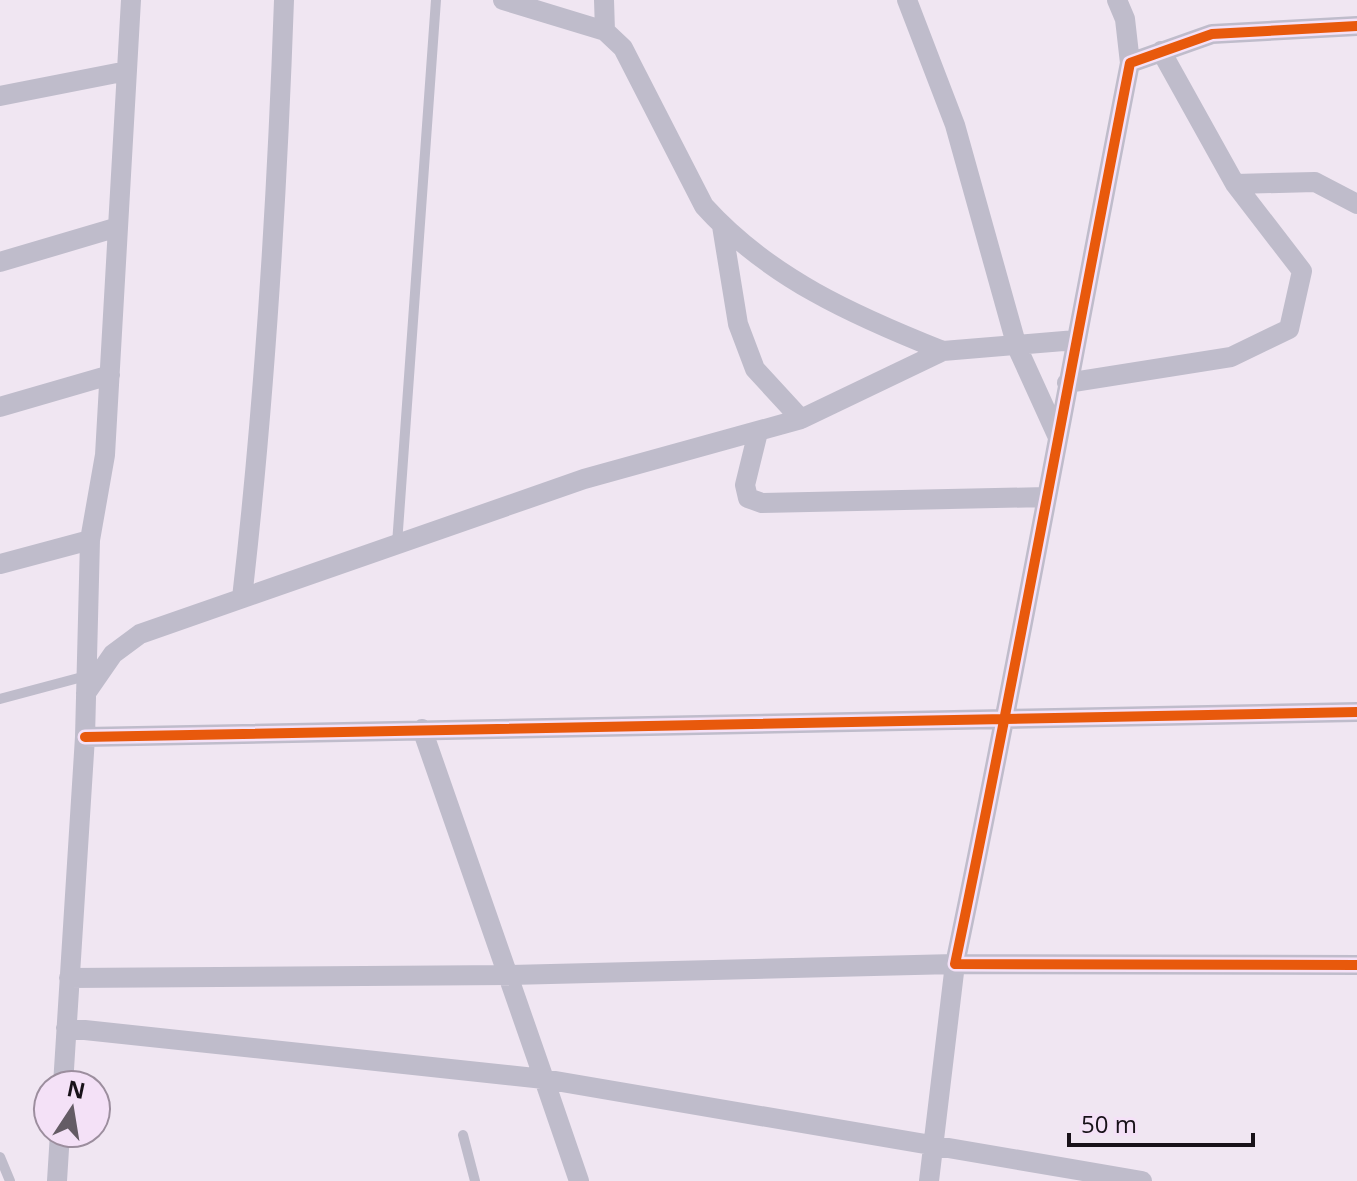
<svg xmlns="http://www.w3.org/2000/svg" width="1357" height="1181" font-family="'Open Sans',sans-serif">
<rect width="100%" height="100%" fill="#f0e6f2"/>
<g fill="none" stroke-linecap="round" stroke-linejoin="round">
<path stroke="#bfbccb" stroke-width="10" d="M397,544L436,0
M0,699L86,676
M463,1135L475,1181
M0,1157L10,1181"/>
<path stroke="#bfbccb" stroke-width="20" d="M503,0L605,31L623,48L704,206C769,278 855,316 943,351
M604,0L605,31
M907,0L955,125L1017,347L1057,435
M1117,0L1125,19L1130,63
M1357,26L1212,34L1130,63C1071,363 1018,664 955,964L1357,965
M0,96L127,71
M1235,184L1315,182L1357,204
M722,226L738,324L755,369L801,419
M0,262L118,227
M1067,383L1231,357L1289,329L1302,271L1235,184L1161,51
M0,407L110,375
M758,432L745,485L748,498L762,503L1046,497
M0,564L90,540
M242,598C265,399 277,200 284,0
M86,693L113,654L140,634L584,479L801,419L943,351L1076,340
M422,729L544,1079L1142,1181
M85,737L1357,712
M69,978L510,975L955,964L929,1181
M66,1028L544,1079L579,1181
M63,1085L85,737L90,540L105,455L131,0
M57,1181L60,1133"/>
<defs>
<path id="cycleway" d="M1357,26L1212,34L1130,63C1071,363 1018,664 955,964L1357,965
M85,737L1357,712"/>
</defs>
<use href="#cycleway" stroke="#f4e1f7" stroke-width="15"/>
<use href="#cycleway" stroke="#e8590c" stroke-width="10"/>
</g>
<g transform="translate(72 1109) rotate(12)"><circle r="38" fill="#f4e1f7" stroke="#9c8e9e" stroke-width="2"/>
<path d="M0-6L14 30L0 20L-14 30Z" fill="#645c65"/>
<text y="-12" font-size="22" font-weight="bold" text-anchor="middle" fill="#181219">N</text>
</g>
<path d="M1069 1133v12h184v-12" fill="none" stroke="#181219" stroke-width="4"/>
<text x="1081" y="1133" font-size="24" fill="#181219" stroke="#f4e1f7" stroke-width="6" paint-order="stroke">50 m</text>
</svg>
